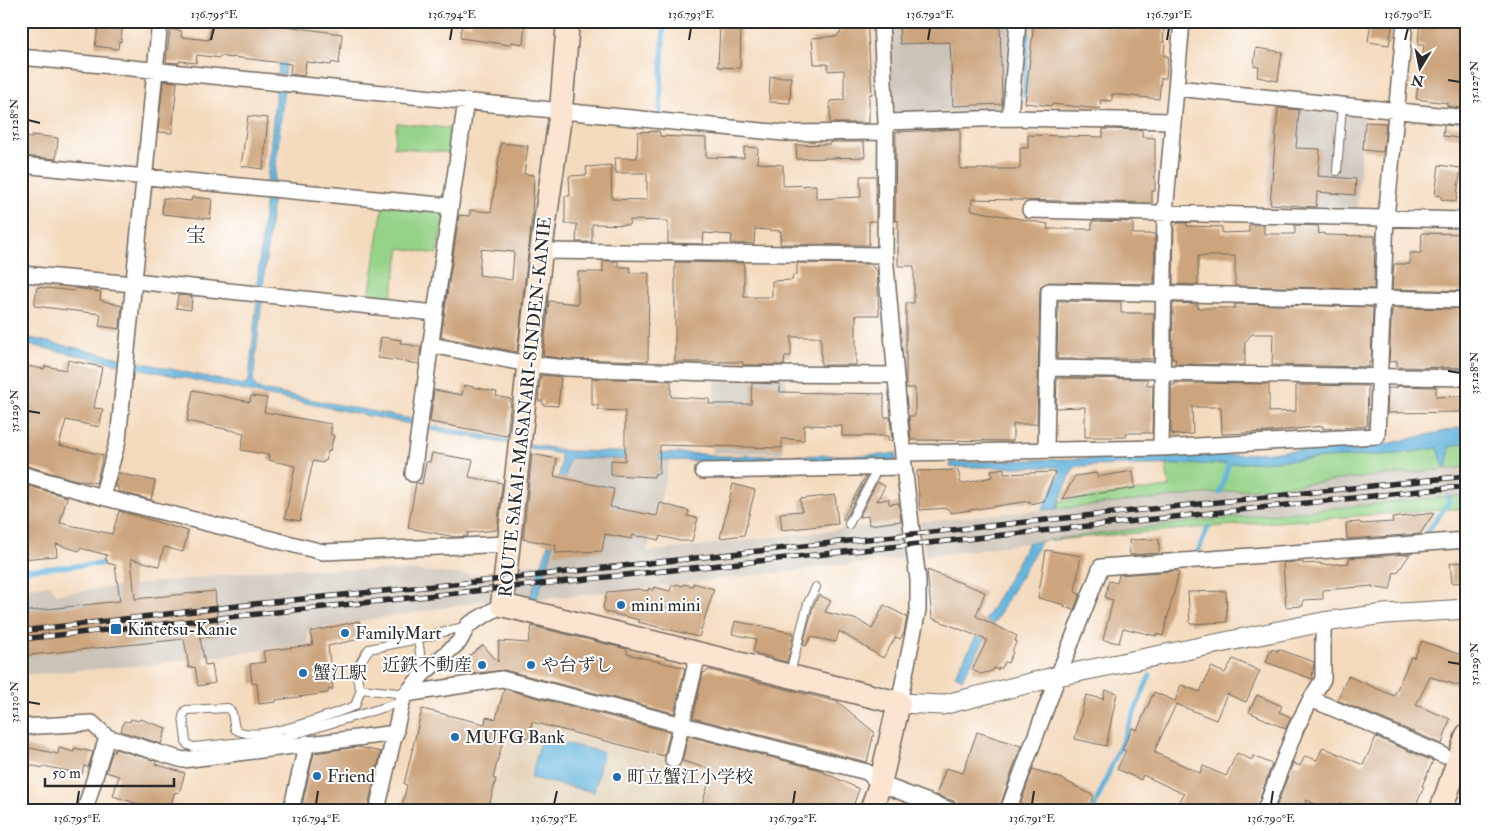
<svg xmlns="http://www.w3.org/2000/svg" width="1488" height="831" font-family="'IM FELL Double Pica','Noto Serif JP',serif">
<rect width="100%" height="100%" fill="#fff"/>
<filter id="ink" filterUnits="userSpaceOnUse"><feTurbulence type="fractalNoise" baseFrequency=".02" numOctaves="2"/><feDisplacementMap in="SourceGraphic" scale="10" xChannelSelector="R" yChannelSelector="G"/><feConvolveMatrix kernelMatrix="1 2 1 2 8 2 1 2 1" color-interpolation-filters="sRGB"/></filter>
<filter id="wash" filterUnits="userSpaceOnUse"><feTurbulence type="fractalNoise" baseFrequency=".0096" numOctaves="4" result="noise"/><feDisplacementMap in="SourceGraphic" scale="20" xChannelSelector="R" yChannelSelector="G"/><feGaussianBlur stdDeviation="1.12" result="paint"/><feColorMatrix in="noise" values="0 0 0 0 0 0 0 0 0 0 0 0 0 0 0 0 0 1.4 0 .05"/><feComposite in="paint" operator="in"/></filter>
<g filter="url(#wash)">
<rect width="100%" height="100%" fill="#f4dabd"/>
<path fill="#e0ceb1" d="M508,717L802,794L796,810H489L506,742Z"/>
<path fill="#cbc3b8" d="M889,21H1010L1004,106L1002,109L898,113L892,108Z
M1277,104L1364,114L1357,209L1266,205Z
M715,376H786L783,453H712Z
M571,458L670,460L647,552L904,522L907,558L536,600L551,553L567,464Z
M1467,467V495L1192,522L926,556L920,522Z
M541,563L530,598L512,596L514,566Z
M282,568L417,571L471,575L496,573L494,594L489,600L307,630L309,644L155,664L21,675V587L51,585L57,594Z"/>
<path fill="#95d388" stroke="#607f5a" d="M397,123L455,129L452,153L394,147Z
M383,205L445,210L437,254L400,248L391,300L369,298Z
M1467,442V467L1057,509L1060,501L1169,487L1166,465L1222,464L1396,454L1438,448L1444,467H1448L1449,447Z
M1467,495V508L1208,527L1041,541L1192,522Z"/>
<path fill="#60b2dc" stroke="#466e84" d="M283,21H289L284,76L278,75Z
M276,89H284L274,183L267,182Z
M266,195H273L263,287L257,286Z
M257,299H262L253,382L258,389L416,420L427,425L510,440V444L425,429L415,425L250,392L21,343V336L243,385L249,381Z
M1467,426V442L1449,447L1448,467L1444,468L1438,448L1396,454L1222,464L1078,466L1073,469L1056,509L1042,510L1061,472L1058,467H950L951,462L1229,455L1387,444Z
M530,444L567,451L705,454L720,456L884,455L896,453V461L731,463L705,461L571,458L567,464L564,488L557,487L561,463L560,454L529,448Z
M556,497L562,498L551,554L536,600L530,598L547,549Z
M1041,541L962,679L955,675L1028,543Z
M541,738L603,752L594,792L531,778Z"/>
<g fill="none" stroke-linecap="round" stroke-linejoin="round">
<path stroke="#60b2dc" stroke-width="5" d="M1024,96L1028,21
M660,113L664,21
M1220,493L1230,459
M1424,536L1449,502L1448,497
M1197,554L1208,527
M21,570L100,564
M1093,810L1150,675"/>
</g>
<g id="blocks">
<path fill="#cca47d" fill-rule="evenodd" d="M99,21H123L121,42L119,41L118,49L95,46Z
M215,21H279L278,25L342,34L339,64L332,62L331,65L306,62L304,76L290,74L291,64L232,57V58L220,56V58L197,55L196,63L179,61V63L166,62L170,29L182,31L181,37L209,40L211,27H214Z
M472,21H496L525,24L523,44L511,42L510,45L460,38L462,24L472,25Z
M840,21H867L872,94L869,95V123H830V101L844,100V70L828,71V64H814L812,38L838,36V33H841Z
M899,21H1000L1002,104L953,106L950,42L900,44Z
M1034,21H1165L1163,42H1165L1164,56H1168L1166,78H1161L1159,99L1112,94V101L1101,100L1100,109L1052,104V106L1025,103Z
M1371,21H1393L1389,45L1368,42Z
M1420,21H1467V109L1447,106V103L1416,99L1424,45H1418Z
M720,25H741L740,68L718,67Z
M1256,48L1282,52L1278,81L1257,77L1259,67L1254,66Z
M770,77H791L790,103L769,102Z
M163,81L177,82L172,133L158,132Z
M1278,108L1299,110L1296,148L1320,149L1318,176L1356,179L1355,195L1317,192L1316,207L1270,204Z
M248,116L268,118L263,169L241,166Z
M1365,122L1386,123L1383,152L1363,150Z
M1444,125L1467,127V139L1443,136Z
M960,129V169H1020V148H1028V135L1103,137V129L1142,130V137L1155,138V191H1152V203L972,199L971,210L1048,224L1047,229H1092V221L1133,222V234H1155L1154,284L1049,282L1041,286L1040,291L1037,424H1013V441L911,440L909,416H915V388H906V303H914V266H898V220L895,221L896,132Z
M659,131L660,136L706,138V157L744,158V147L758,148L757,163L783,165V186L816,185V199L861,197L860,176H876V221H869V245L780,244L781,231L755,229L754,243L731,244L732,235L704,233L703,244L668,243V221L630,220L629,225L592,224V242H576L577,224H565V196H570L569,176L587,175L586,167L611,165L612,199L647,200V173H616L615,158H637L638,132Z
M32,135L58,138L56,159L21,156V137L32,138Z
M830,142H864L865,157L797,159L796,145L830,144Z
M501,143L528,146L524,174L534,175L532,219L517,352L441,337L459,215L470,216V210L491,212ZM481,249L514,252L512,280L479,275Z
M1439,165L1461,168L1456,202L1441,199V196L1435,195Z
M192,197L212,199L210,219L162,214L163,198L191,201Z
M1178,223H1187V226L1222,227V233L1249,232V225H1264V234H1295V225L1318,226L1319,234L1324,233V235L1375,236L1374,289L1235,286V256H1198V285L1173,284L1174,227Z
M1422,233L1467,234V291L1392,289L1394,264H1410V253H1421Z
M603,261H618V267H630V273H649L648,361L568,359L543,356L549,301L578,304V272H603Z
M675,262L744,263V297H772V281L792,280L793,275H797V263L870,264L877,271L879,315H856V365H821V337H791V356H785L784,365H743V362H675Z
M37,287L74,291L75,288L101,292L100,300L122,306L120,329L99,326L101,314L34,306Z
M178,295L192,296L191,310L176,308Z
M1058,301L1121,302V313H1154L1153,359H1057Z
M1173,303L1198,304V308H1235V304L1373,307L1371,362H1369V367L1272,365L1273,334H1252L1245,342V365L1175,364L1176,359H1172Z
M1392,308L1467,309V368L1397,367V361L1389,362Z
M381,337L401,340L400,343L421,347L419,364L378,358Z
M68,360L102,367L94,408L103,409L99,427L66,420L59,445L103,455L96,483L72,479L21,464V365L44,369L45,366L66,370Z
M541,375L561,377L558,406L543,405V401H538Z
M592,378L671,381V397L710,399L709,404H751L752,383L780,384V392L884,394V417H890L892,441H888V436H842V426L804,425V440L782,439V448L660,445L659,474H654V477L611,475V460L625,461V411L598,410V405H592Z
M1057,378L1147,379V385H1153L1152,433H1126V437H1085V407L1056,408Z
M1175,383L1269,384V412L1296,411V385L1368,386L1367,426L1323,429V426L1269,432L1222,434L1221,407H1192L1193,434L1173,435V433H1171V385H1175Z
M464,385L497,392L496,396L511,399L507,436L430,422L434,390L462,395Z
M1397,386L1436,387V397L1467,396V412L1387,413L1388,388H1397Z
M193,390L250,402L251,396L267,398L264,412L331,424V435H334L330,451H328L326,461H323V463L313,461L300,521L285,518L295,466L268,460L269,455L241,450L244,433L187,421Z
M432,453L473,460L469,477L502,483L497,530L467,533L468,536L455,537L408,528L416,483L422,484L426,462H430Z
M532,454L557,459L554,476L614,489L610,507L657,516L660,503L689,511L687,516L698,518L692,541H680L660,536L659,540L641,536V537L633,535L632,539L605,534L602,551L555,553L556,545L523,539Z
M1004,468V474L1055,472L1044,501L1030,504V501L951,513L947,508L920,510L917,471L958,470L961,484L992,477L991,470Z
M1133,471L1135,488L1062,499L1075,476L1097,473V477Z
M118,473L155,481L151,500L118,491L119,488L115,487Z
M865,477H867L845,519L842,520Z
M877,482L885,486L877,501L889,499V504L899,503L901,521L869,525L868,516L859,517Z
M733,484L755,490L744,535L720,538Z
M25,485L67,497L60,523L112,534L119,511L188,531L183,552L164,547L159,566L131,559L135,599L215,591L219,636L200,638L205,665L212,664L215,683L198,686L195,667L189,668L184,639L21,656V612L120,601L115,565L107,563V560H105L107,555L80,548L79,551L56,544L57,556L21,559V500Z
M835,495L838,524L782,530L780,513L802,511L800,499Z
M1434,513L1420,534L1347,539L1346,523L1360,522L1361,524L1393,522L1392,518Z
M1159,539V553L1130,555L1129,540Z
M1046,550L1081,556L1075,592L1080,594L1074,610L1064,607L1065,605L1038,598Z
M1410,554L1397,573L1394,572L1390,590L1372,587L1373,586L1323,590V599L1303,600V606L1286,607L1283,563L1303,562V564L1321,563V565L1349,563V558Z
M1467,562V582L1452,583L1450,563Z
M927,570L985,592L976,616L1017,636L1015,641H1017L1012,651L1013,652L1008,663L1005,662L1001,669L999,667L998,670L994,668L992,671L981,674L972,670L987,640L932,618Z
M1175,571L1179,572L1163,636L1156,634V636L1123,628L1119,643L1103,640L1113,600L1105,598L1109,581L1117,583L1119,575Z
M693,583L714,589L699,637L638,622L639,620L606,612L603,607L607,592L637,589L648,591L649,588L653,590L654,587L670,591L672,585L675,586L676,584L683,586V584L693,586Z
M1226,591L1227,622L1190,624L1188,592Z
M819,595L831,601L825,612L858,620L872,629L884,605L907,617L904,633L900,639L896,637L883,658L839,631L836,642L811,637L806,646L803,645L813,607Z
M359,621L361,632L360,636L355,640L328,646L333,689L328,690V693L276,700V702L259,704L257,683L252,684L250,664L265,662L263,651L313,645L310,632Z
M735,621L794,633L787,662L753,652L756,639L732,634Z
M532,626L627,649V654L685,668L674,713L504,670L470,674L468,657L483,645L498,662L499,641L528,643Z
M1422,641L1464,656L1463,659L1467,661V666L1460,686L1430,677L1416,705L1450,719L1442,744L1337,700L1348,676L1394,696L1411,657L1414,658Z
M1271,649L1278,651V649L1314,662L1312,679L1266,662Z
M1233,659L1260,671L1246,702L1227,694L1216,720L1176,704L1154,752L1200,773L1203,766L1226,776L1237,753L1252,760L1253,756L1272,764L1256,810H1175L1184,794L1143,775L1141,780L1117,769L1126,751L1122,750L1132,728L1137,730L1154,692L1175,701L1181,685L1200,692L1211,667L1225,673Z
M710,670L838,702L874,732L867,762L693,718L703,673Z
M504,689L670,732L664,756L532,722L529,738L505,733L493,778L496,779L488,810H401L407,785L404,784L422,709L485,724L486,717L496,719Z
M1105,690L1117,693L1106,746L1075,739L1086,695L1103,699Z
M1257,695L1282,706L1279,712L1291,717L1286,729L1249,712Z
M131,719L139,721L140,719L166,728L161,744L121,731L124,721L130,722Z
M977,732L1021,746L999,809L985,805L984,810H959L957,804L954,801L936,795L946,768L963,773Z
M688,736L817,769L859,789L852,810H700L713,770L682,761Z
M1376,737L1433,761L1422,786L1424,787L1414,810H1356L1340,803L1337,810H1329L1306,800L1303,810H1275L1293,763L1300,766L1305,756L1317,760L1323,747L1363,765Z
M21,746L58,754L59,748L74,752V748L93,752L88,767L84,766L82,774L43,766V768L21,763Z
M358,747L381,752L367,810H301L314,753Z
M115,749L156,761L155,764L185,773L179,793L175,792L169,810H158L113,796L119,776L106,772L112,752H114Z
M1033,769L1060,778L1094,796L1087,810H1018Z"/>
</g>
</g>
<g filter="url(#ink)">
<use href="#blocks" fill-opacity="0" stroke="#71685e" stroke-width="1"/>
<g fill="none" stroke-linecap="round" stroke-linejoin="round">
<defs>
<path id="service" d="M1337,171L1342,105
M849,524L878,468
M418,639L423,674
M790,673L808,603L816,587
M361,689L406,694
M402,702L282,738L194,747L188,745L186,741L183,716L186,710L228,708L232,713L235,729C254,745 332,714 355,706L361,689C352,673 360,662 369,649L418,639L466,626"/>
<path id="minor" d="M881,21L886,122L885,255L904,467L918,580V610L899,703
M21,57L783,133L886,132
M1176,88L1467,118
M1010,118L1018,21
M886,122L1010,118L1173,121
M21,165L450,206
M1030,210L1467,220
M541,251L885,255
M21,278L22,274L134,284
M135,281L435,313L466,101
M431,345L528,364L567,368L740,374L896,375
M1048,368L1162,370
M1162,373L1467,378
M1161,448L1165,213L1182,21
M1046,450L1049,291L1467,300
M903,453L1161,448L1377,436L1386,218L1405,21
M703,471L904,467
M21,474L102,497L323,552L508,544
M413,474L435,313
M102,497L118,440L160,21
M406,694L502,679L867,772L880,784L950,810
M1311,699L1323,679V622
M21,727L92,723L107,737L183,760L396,733
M673,760L698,654
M85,810L107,737
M291,810L307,743
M377,810L402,702L406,694L423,674L459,642L468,625L502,605
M1008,810L1058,676L1101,567L1467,540
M1265,810L1296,728L1311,699L1443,755"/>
<path id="tertiary" d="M899,703L942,705L1058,676L1323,622L1385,614L1467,609"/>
<path id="secondary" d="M568,21L561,110L541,251L502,605L899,703L880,784L871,810
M1441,810L1467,735"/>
</defs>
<use href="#service" stroke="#71685e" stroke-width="10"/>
<use href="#minor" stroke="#71685e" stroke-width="18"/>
<use href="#tertiary" stroke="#71685e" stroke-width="21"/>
<use href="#secondary" stroke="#71685e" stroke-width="25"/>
<use href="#service" stroke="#fff" stroke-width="8"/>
<use href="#minor" stroke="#fff" stroke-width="15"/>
<use href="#tertiary" stroke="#fff" stroke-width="19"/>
<use href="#secondary" stroke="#fce5d0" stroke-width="22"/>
<defs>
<path id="rail" d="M21,631L263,603L504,579L913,534L1467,476
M21,639L1467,486"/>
</defs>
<use href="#rail" stroke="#2b2b2b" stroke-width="5.5"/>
<use href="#rail" stroke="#fff" stroke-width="4" stroke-dasharray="11" stroke-linecap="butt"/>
</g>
</g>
<path fill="none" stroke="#2b2b2b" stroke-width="2" d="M211,40L214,28M450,40L452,28M689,40L691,28M928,40L930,28M1167,40L1169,28M1405,40L1408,28M1448,80L1460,82M28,120L40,123M1448,371L1460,373M28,411L40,413M1448,662L1460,664M28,702L40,704M77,804L79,791M316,804L318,791M554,804L557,791M793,804L795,791M1032,804L1034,791M1271,804L1273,791"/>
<g fill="#1f6fb2" stroke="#fff" stroke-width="2">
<circle cx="621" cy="605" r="5"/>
<rect x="110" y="623" width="12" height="12" rx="2.5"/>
<circle cx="345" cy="633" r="5"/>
<circle cx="482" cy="665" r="5"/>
<circle cx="531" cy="665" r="5"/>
<circle cx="303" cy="673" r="5"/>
<circle cx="455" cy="737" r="5"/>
<circle cx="317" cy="776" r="5"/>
<circle cx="617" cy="777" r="5"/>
</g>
<g text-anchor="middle" stroke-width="4" stroke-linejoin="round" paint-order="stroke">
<g font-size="18" fill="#2b2b2b" stroke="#fff">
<text transform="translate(525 407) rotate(-84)" y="6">ROUTE SAKAI-MASANARI-SINDEN-KANIE</text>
</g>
<g font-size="18" fill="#2b2b2b" stroke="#fff" text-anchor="start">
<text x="631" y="611">mini mini</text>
<text x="127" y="635">Kintetsu-Kanie</text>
<text x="355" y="639">FamilyMart</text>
<text x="472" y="671" text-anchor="end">近鉄不動産</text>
<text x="541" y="671">や台ずし</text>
<text x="313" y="679">蟹江駅</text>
<text x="465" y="743">MUFG Bank</text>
<text x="327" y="782">Friend</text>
<text x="627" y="783">町立蟹江小学校</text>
</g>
<g font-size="20" fill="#2b2b2b" stroke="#fff">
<text x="196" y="242">宝</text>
</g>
</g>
<rect width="1488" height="831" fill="none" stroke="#fff" stroke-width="55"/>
<g transform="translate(1420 68) rotate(190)" stroke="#ffffff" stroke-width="4" paint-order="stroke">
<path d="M0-4L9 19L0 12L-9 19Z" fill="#2b2b2b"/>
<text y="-8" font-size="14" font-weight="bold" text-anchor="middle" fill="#2b2b2b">N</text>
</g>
<path d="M45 778v8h129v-8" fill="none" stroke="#2b2b2b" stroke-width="2.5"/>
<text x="52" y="778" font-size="15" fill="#2b2b2b" stroke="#ffffff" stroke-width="4" paint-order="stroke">50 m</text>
<rect x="28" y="28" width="1432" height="776" fill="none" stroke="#2b2b2b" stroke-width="2"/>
<g font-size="12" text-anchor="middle" fill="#2b2b2b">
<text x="214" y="18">136.795°E</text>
<text x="452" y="18">136.794°E</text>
<text x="691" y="18">136.793°E</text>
<text x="930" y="18">136.792°E</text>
<text x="1169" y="18">136.791°E</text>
<text x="1408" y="18">136.790°E</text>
<text transform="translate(1474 82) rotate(-90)" y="4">35.127°N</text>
<text transform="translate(14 120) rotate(-90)" y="4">35.128°N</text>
<text transform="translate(1474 373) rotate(-90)" y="4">35.128°N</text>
<text transform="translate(14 411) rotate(-90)" y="4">35.129°N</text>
<text transform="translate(1474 664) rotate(-90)" y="4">35.129°N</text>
<text transform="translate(14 702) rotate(-90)" y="4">35.130°N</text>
<text x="77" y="822">136.795°E</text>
<text x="316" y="822">136.794°E</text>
<text x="554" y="822">136.793°E</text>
<text x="793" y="822">136.792°E</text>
<text x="1032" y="822">136.791°E</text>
<text x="1271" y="822">136.790°E</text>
</g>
</svg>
